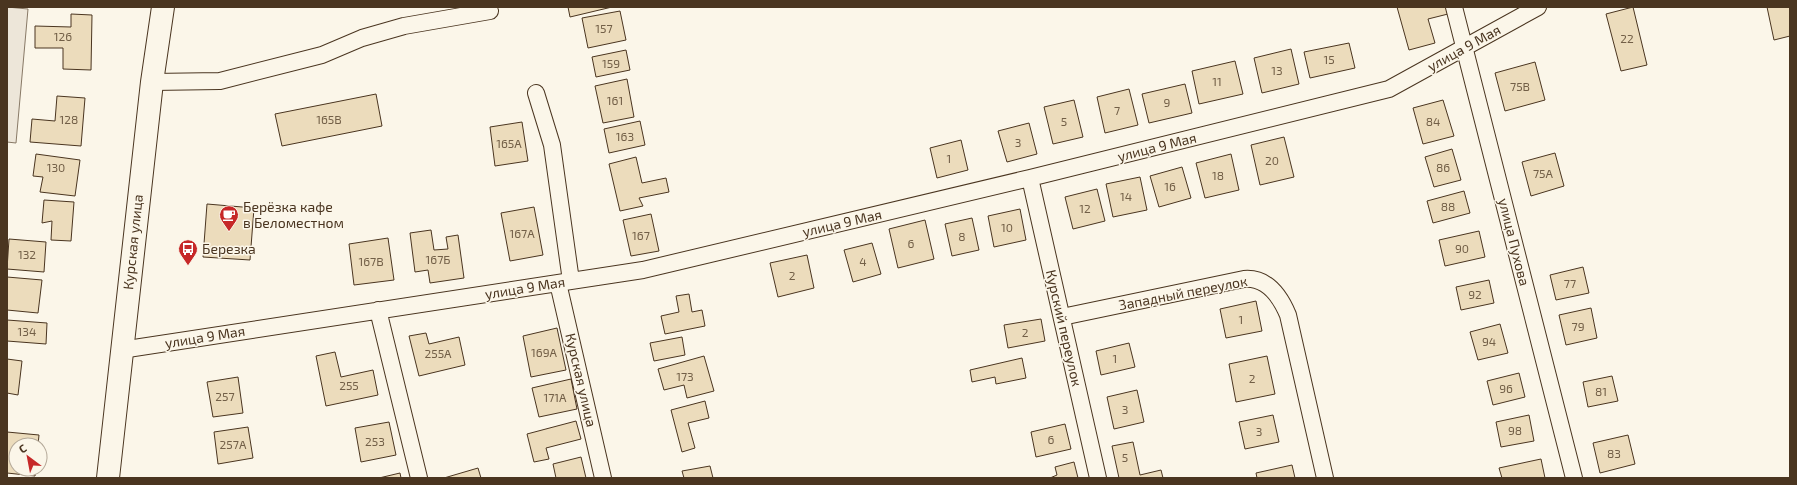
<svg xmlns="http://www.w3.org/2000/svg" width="1797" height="485" font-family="'Exo 2',sans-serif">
<rect width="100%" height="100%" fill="#fbf6e9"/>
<path fill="#ede6d9" stroke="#887966" d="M7,7L28,9L16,143L7,142Z"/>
<path fill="#ecdcbc" stroke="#4a3520" d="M568,7H612L570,17Z
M1397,7H1446L1448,14L1428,19L1435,43L1409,50Z
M1633,7L1647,65L1621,71L1606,14Z
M1767,7H1790V36L1774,40Z
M620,11L626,40L588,48L582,18Z
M71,14L92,15L91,70L63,69V48H35V26L71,27Z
M1349,43L1355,68L1310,78L1304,52Z
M1291,49L1299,84L1262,93L1254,58Z
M626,50L630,70L596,77L592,57Z
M1235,61L1243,94L1199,104L1192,71Z
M1535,62L1545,100L1505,111L1495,73Z
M627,79L634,117L603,123L595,86Z
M1185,84L1192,113L1149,123L1142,94Z
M1129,89L1138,125L1105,133L1097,97Z
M376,94L382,126L282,146L275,114Z
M57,96L85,98L81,146L30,142L32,119L55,121Z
M1074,100L1083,137L1053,144L1044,107Z
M1443,100L1454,136L1423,144L1413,108Z
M640,121L645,145L609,153L604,129Z
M522,122L528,161L495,166L490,127Z
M1029,123L1037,154L1007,162L998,131Z
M1284,137L1294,177L1260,185L1251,145Z
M961,140L968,170L937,178L930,148Z
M1452,149L1461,180L1434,187L1425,157Z
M1555,153L1564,186L1531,196L1522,162Z
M36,154L80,160L75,196L40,192L43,177L33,176Z
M1231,154L1239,190L1205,198L1196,163Z
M636,157L642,183L666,178L669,192L639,198L643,206L620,211L609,164Z
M1182,167L1191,198L1159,207L1150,176Z
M1140,177L1147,210L1113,217L1106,184Z
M1097,189L1105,221L1073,229L1065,197Z
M1464,191L1470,213L1433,223L1427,201Z
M44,200L74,202L71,241L51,240L52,221L42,223Z
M207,204L254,208L250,260L203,257Z
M534,207L543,255L510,261L501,213Z
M1020,209L1026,240L994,247L988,216Z
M651,214L659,251L631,256L623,220Z
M972,218L979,250L952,256L945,224Z
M925,220L934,259L898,268L889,229Z
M431,230L434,250L448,249L446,237L458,235L464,278L430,283L428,270L415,272L410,233Z
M1479,231L1485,257L1445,266L1439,240Z
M388,238L394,280L354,285L349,244Z
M9,239L46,242L44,272L7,269Z
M872,243L881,274L853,282L844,250Z
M807,255L814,288L778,297L770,263Z
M1583,267L1589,293L1556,300L1550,275Z
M7,277L42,280L38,313L7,310Z
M1489,280L1494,303L1461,310L1456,287Z
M689,294L692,312L702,310L705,326L665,334L661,316L679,312L676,296Z
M1256,301L1262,331L1226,338L1220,309Z
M1591,308L1597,338L1566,345L1559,315Z
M1041,319L1045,341L1008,348L1004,325Z
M7,320L47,323L46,344L7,341Z
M1500,324L1508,353L1478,360L1470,332Z
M557,328L566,370L531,377L523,336Z
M426,333L429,344L459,337L465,365L419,376L409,336Z
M682,337L685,355L654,361L650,343Z
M1129,343L1135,367L1101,375L1096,351Z
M335,352L341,377L373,370L378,395L326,406L316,356Z
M704,356L714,391L687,398L684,385L664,390L658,369Z
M1267,356L1275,394L1236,402L1229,364Z
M1022,358L1026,378L996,384L995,377L972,382L970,370Z
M7,359L22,361L18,395L7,393Z
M1519,373L1525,397L1493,405L1487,381Z
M1612,376L1618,401L1588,407L1583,382Z
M238,377L243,413L213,417L207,382Z
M571,379L577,409L539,417L532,388Z
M1137,390L1144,422L1114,429L1107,397Z
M705,401L709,418L688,423L695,448L682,452L671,410Z
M1273,415L1279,442L1245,449L1239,422Z
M1529,415L1534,441L1501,447L1496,422Z
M576,421L581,439L546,448L549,459L534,462L527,434Z
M389,422L396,455L361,462L355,428Z
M1065,424L1071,449L1036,457L1031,432Z
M248,427L253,458L218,464L214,432Z
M7,432L39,435L38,445H16V469H36L35,476L7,473Z
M1628,435L1635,464L1600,473L1593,443Z
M1133,442L1140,475L1161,470L1163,478H1119L1112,446Z
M581,457L586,478H556L553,464Z
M1541,459L1545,478H1502L1499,468Z
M1074,462L1078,478H1050L1057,475L1055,467Z
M1292,465L1295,478H1257L1256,473Z
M710,466L713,478H684L682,471Z
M478,468L481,478H444Z
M400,473L401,478H379Z"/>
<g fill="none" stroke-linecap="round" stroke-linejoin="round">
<defs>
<path id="street" d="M1454,7L1574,478
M152,82L220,81L322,55L362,38L404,26L490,11
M536,93L552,145L571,281
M1030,178L1098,478
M558,283L603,478
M378,310L419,478
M1062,317L1244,279C1267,277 1280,296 1288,315L1325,478
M121,350L643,270L1030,178L1389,89L1538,7"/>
<path id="secondary" d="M108,478L152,82L163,7"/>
</defs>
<use href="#street" stroke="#4a3520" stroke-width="18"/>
<use href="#secondary" stroke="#4a3520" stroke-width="24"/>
<use href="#street" stroke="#fbf6e9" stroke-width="16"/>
<use href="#secondary" stroke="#fbf6e9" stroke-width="22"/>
</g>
<defs>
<symbol id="cafe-pin" viewBox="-11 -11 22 30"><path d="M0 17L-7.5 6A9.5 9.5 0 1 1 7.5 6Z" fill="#c62828" stroke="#fbf6e9"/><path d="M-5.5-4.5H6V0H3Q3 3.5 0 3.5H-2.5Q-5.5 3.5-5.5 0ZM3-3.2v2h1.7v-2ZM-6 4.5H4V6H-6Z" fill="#fff"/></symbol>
<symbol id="bus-pin" viewBox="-11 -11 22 30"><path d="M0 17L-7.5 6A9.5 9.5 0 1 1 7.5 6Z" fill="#c62828" stroke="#fbf6e9"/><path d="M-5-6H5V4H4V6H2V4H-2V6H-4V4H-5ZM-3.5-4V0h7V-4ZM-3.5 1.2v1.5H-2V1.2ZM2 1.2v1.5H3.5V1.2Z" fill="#fff"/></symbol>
</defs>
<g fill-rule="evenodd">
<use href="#cafe-pin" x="218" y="204" width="22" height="30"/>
<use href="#bus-pin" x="177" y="238" width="22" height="30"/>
</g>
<g text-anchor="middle" stroke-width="3" stroke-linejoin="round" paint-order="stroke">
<g font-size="12" fill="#725f47">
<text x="604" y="33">157</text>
<text x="63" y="41">126</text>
<text x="1627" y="43">22</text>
<text x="1329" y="64">15</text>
<text x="611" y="68">159</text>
<text x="1277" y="75">13</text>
<text x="1217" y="86">11</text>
<text x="1520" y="91">75В</text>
<text x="615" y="105">161</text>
<text x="1167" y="107">9</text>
<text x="1117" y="115">7</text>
<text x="69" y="124">128</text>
<text x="329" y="124">165В</text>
<text x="1064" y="126">5</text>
<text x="1433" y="126">84</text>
<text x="625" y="141">163</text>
<text x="1018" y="147">3</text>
<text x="509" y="148">165А</text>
<text x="949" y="163">1</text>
<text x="1272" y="165">20</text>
<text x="56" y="172">130</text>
<text x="1443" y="172">86</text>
<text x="1543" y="178">75А</text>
<text x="1218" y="180">18</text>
<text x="1170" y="191">16</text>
<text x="1126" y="201">14</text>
<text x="1448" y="211">88</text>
<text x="1085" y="213">12</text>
<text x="1007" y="232">10</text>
<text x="522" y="238">167А</text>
<text x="641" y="240">167</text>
<text x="962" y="241">8</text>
<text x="911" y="248">6</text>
<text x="1462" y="253">90</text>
<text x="27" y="259">132</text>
<text x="438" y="264">167Б</text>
<text x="371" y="266">167В</text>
<text x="863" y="266">4</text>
<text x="792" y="280">2</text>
<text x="1570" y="288">77</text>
<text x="1475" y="299">92</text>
<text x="1241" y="324">1</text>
<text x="1578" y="331">79</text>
<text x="27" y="336">134</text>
<text x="1025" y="337">2</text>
<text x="1489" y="346">94</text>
<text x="544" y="357">169А</text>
<text x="438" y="358">255А</text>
<text x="1115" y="363">1</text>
<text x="685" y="381">173</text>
<text x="1252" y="383">2</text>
<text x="349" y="390">255</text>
<text x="1506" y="393">96</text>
<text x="1601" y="396">81</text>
<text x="225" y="401">257</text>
<text x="555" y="402">171А</text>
<text x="1125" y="414">3</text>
<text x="1515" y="435">98</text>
<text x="1259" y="436">3</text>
<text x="1051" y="444">6</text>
<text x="375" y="446">253</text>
<text x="233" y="449">257А</text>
<text x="1614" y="458">83</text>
<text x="1125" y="462">5</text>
</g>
<g font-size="14" fill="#4a3520" stroke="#fbf6e9">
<text transform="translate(1464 48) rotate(-29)" y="5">улица 9 Мая</text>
<text transform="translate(1157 147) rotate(-14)" y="5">улица 9 Мая</text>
<text transform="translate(842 223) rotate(-13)" y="5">улица 9 Мая</text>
<text transform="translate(133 242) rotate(-84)" y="5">Курская улица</text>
<text transform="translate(1514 242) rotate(76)" y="5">улица Пухова</text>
<text transform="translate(525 288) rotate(-9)" y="5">улица 9 Мая</text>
<text transform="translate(1183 293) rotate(-11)" y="5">Западный переулок</text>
<text transform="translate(1064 328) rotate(77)" y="5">Курский переулок</text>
<text transform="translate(205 337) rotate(-9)" y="5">улица 9 Мая</text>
<text transform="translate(581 380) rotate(77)" y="5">Курская улица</text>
</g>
<g font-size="14" fill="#4a3520" stroke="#fbf6e9" text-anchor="start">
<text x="243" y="212">Берёзка кафе<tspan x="243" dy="16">в Беломестном</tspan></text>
<text x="202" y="254">Березка</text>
</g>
</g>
<rect width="1797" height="485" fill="none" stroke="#4a3520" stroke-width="16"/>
<g transform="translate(28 457) rotate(328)"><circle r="19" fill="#fbf6e9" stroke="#b4a999"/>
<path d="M0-3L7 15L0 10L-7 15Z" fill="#c62828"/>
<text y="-6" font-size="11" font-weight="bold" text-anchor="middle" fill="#4a3520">С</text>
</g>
</svg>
